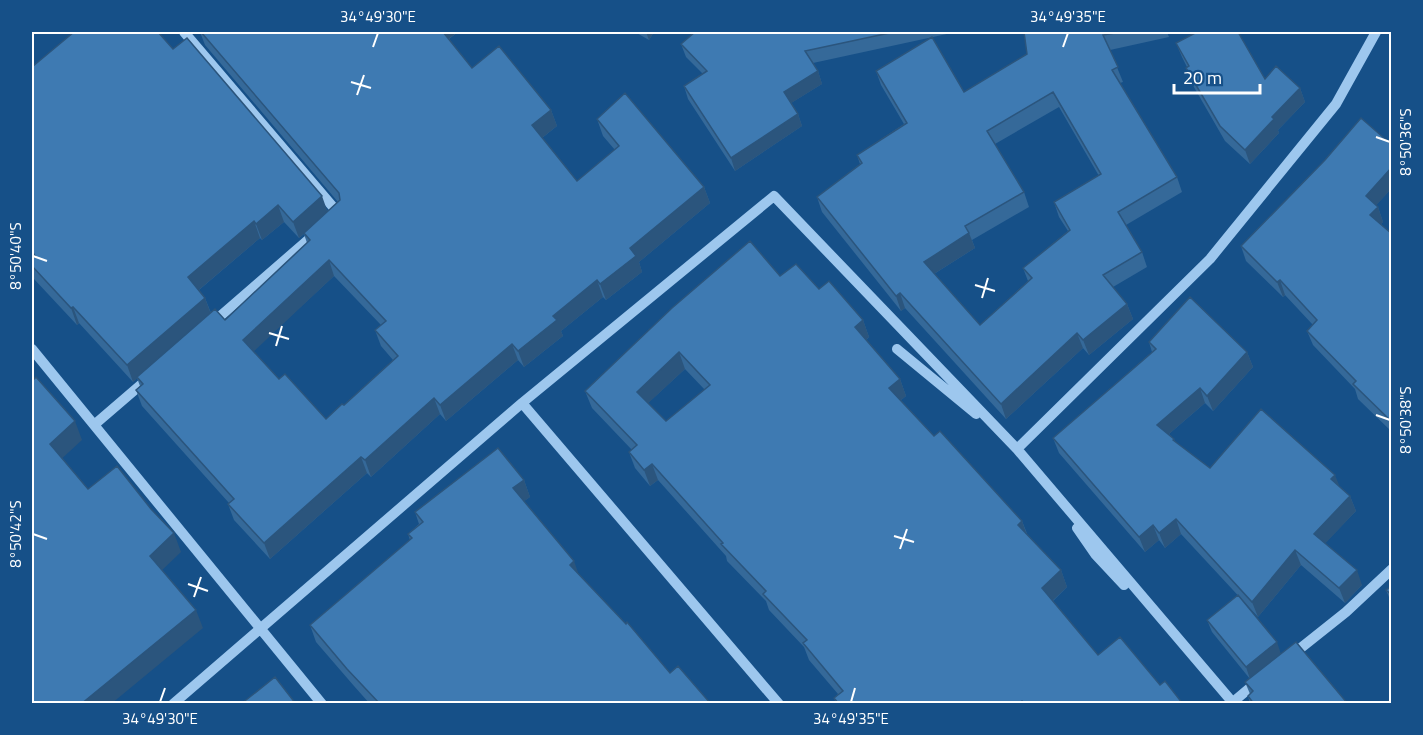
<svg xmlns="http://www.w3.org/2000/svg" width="1423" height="735" font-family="'Titillium Web',sans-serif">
<rect width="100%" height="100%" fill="#165088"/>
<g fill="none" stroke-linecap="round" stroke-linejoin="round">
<path stroke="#9dc7ee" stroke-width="10" d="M184,32L339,214L335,217
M210,325L316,233
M32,349L322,704
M897,349L976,414
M522,403L779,704
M94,425L151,376
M1017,449L1210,259L1336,104L1376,32
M1077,528L1095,554L1124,585
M1292,655L1346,612L1392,569
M1233,702L1258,681
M173,704L522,403L774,196L1017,449L1234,704"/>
</g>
<path fill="#356999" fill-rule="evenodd" d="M200,32H458L449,39L472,68L551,110L557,126L542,138L577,181L615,150L603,136L597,119L704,187L710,203L639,262L642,272L606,300L603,297L561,331L563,336L524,367L518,360L446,421L440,414L371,477L367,473L270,559L234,520L228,504L229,503L142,406L136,390L140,386L137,378L133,382L79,323L77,325L34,279L32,271V67L173,49L328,211L338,202L205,45ZM284,222L299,238L304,234L307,243L225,320L211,313L205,298L199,290L260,238L262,240ZM334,276L381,325L375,330L381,346L393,360L344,405L326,419L279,379L253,351Z
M635,32H654L649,40Z
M695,32H956L813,63L818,71L822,84L791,103L798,114L802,126L735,171L688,99L684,86L703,74L686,57L681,44Z
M1024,32H1167L1169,37L1110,50L1123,82L1120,83L1177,177L1182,192L1126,225L1142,252L1147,267L1113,287L1127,304L1133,319L1089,355L1083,348L1006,419L905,308L901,311L822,212L817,197L860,164L857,155L904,124L881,85L876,71L964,92L1027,54ZM1059,107L1099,176L1054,202L1059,217L1068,231L1023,268L1028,281L980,325L934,274L975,248L972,240L1029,207L1024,192L995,144Z
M1176,43L1265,79L1300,88L1305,102L1278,130L1279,133L1250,164L1225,141L1191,82L1186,68L1187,67L1182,57Z
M1392,145V188L1376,205L1378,207L1383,222L1381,224L1392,234V432L1358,399L1355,389L1313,345L1307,331L1313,325L1285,295L1283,297L1246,261L1241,246Z
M780,276L819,289L863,320L869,337L866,340L900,379L906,396L900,401L934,436L1022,521L1028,536L1061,570L1067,587L1053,601L1098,655L1160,685L1183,704H836L834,698L838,694L809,660L804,647L769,610L766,601L727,561L726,556L658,480L650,486L635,468L629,452L632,450L592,408L585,391ZM685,369L705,390L666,421L648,403Z
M1149,342L1247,352L1253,367L1213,411L1205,403L1169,434L1174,439L1175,442L1210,468L1340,487L1350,496L1356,511L1325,543L1362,585L1345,603L1301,565L1258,617L1181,534L1165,548L1159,540L1145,552L1059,453L1053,438L1152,352Z
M524,480L530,497L524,501L579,575L670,673L711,704H370L354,686L316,642L310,625L410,540L408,534L419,524L415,512Z
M1392,586V604L1386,590Z
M1207,620L1281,654L1348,704H1250L1248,696L1250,694L1245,682L1250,679L1212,632Z"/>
<path fill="#2b557d" d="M440,32H458L444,42Z
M646,32H654L649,40Z
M818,71L822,84L788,105L784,92Z
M1300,88L1305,102L1278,130L1279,133L1250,164L1245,150L1272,117Z
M551,110L557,126L538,141L532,125Z
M798,114L802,126L735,171L731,158Z
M1392,167V188L1371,211L1366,196Z
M704,187L710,203L639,262L642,272L606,300L600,284L630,248Z
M322,196L328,213L299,238L293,222Z
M278,205L284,222L262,240L256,224Z
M1378,207L1383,222L1376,230L1370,215Z
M254,221L260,238L194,294L188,277Z
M969,233L975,248L929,277L924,262Z
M329,260L334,276L249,356L243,340Z
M597,280L603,297L561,331L563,336L524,367L518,351L553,316Z
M1280,280L1285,295L1283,297L1277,282Z
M900,293L905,308L901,311L896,296Z
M205,298L211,314L133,382L127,365Z
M1127,304L1133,319L1089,355L1083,340Z
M73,307L79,323L77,325L71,308Z
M863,320L869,337L861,344L855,327Z
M1077,333L1083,348L1006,419L1001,404Z
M512,344L518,360L446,421L440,405Z
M679,352L685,369L643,408L637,392Z
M1247,352L1253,367L1213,411L1207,396Z
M900,379L906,396L895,405L889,388Z
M1200,388L1205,403L1162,440L1157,425Z
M434,398L440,414L371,477L365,460Z
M75,421L82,440L57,463L50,444Z
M361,457L367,473L270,559L264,543Z
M652,464L658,480L650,486L644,470Z
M1335,475L1341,490L1331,479Z
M524,480L530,497L519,505L513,488Z
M1350,496L1356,511L1320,549L1314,534Z
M1176,519L1181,534L1165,548L1159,533Z
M1022,521L1028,538L1018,525Z
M1153,525L1159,540L1145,552L1139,537Z
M174,533L181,552L157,575L150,556Z
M1295,550L1301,565L1258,617L1252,602Z
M574,561L580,578L570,565Z
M1061,570L1067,587L1048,605L1042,588Z
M1357,570L1362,585L1345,603L1339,588Z
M196,610L203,628L111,704H81Z
M1277,642L1281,654L1250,679L1246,667Z"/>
<path fill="#3e7ab2" stroke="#2b557d" stroke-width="1.5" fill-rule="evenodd" d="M74,32H158L173,49L187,38L322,196L293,222L278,205L256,224L254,221L188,277L205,298L127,365L73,307L71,308L32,266V259L35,256L32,251V67Z
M201,32H443L472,68L499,46L551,110L532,125L577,181L619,146L597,119L625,93L704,187L630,248L636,256L600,284L597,280L553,316L557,320L518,351L512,344L440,405L434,398L365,460L361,457L264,543L228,504L234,499L136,390L143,384L137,377L215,309L225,320L310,240L304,233L340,200L339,193ZM329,260L386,321L375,330L398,356L344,405L342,404L326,419L285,374L279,379L243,340Z
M695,32H894L805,51L818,71L784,92L798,114L731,158L684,86L707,71L681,44Z
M1024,32H1121L1103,35L1118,67L1112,70L1177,177L1118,212L1142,252L1103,275L1127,304L1083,340L1077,333L1001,404L900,293L896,296L817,197L862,163L857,155L907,123L876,71L932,37L964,92L1027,54ZM1053,92L1101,174L1054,202L1070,230L1023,268L1032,278L980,325L924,262L969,233L965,226L1024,192L987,131Z
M1197,32H1238L1265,79L1276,66L1300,88L1272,117L1274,119L1245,150L1220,126L1186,68L1189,66L1176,43Z
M1361,118L1392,145V167L1366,196L1378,207L1370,215L1392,234V422L1353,384L1356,381L1307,331L1317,320L1280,280L1277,282L1241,246L1325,160Z
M750,241L780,276L796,264L819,289L829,281L863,320L855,327L900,379L889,388L934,436L940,431L1022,521L1018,525L1061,570L1042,588L1098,655L1120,637L1160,685L1165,681L1183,704H1024L1022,701L1018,704H839L834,698L843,691L803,643L807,640L763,594L766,591L721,544L723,543L652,464L644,470L629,452L637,445L585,391L672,308ZM679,352L710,385L666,421L637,392Z
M1190,297L1247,352L1207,396L1200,388L1157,425L1174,439L1173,440L1210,468L1261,409L1335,475L1331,479L1350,496L1314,534L1357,570L1339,588L1295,550L1252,602L1176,519L1159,533L1153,525L1139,537L1053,438L1156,349L1149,342Z
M32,376L34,379L36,377L75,421L50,444L88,489L117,466L151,509L174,533L150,556L196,610L81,704H32Z
M498,448L524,480L513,488L574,561L570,565L626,624L627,622L670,673L678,666L711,704H380L347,669L310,625L412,538L408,534L423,522L415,512Z
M1392,586V595L1386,590Z
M1238,595L1277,642L1246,667L1207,620Z
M1296,642L1348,704H1254L1248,696L1253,691L1245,682Z
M275,677L296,704H241Z
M1392,698V704H1385Z"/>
<path fill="none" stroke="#fff" stroke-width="2" d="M373,47L378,33M1063,47L1068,33M351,82L371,88M357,95L364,75M1376,137L1390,142M33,256L47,261M975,285L995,291M982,298L988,278M269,333L289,339M276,346L282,326M1376,415L1390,420M33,534L47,539M894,536L914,542M900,549L907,529M188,584L208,591M194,597L201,577M160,702L165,688M851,702L855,688"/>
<rect width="1423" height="735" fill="none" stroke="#165088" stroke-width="66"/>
<path d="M1174 84v9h86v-9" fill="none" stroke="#ffffff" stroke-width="3"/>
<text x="1183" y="84" font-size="18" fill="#ffffff" stroke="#165088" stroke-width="4.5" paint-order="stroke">20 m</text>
<rect x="33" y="33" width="1357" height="669" fill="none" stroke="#fff" stroke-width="2"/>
<g font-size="15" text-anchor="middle" fill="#fff">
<text x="378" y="22">34°49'30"E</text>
<text x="1068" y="22">34°49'35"E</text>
<text transform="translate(1406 142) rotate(-90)" y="5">8°50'36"S</text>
<text transform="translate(16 256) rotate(-90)" y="5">8°50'40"S</text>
<text transform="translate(1406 420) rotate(-90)" y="5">8°50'38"S</text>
<text transform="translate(16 534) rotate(-90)" y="5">8°50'42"S</text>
<text x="160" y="724">34°49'30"E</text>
<text x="851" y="724">34°49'35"E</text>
</g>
</svg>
